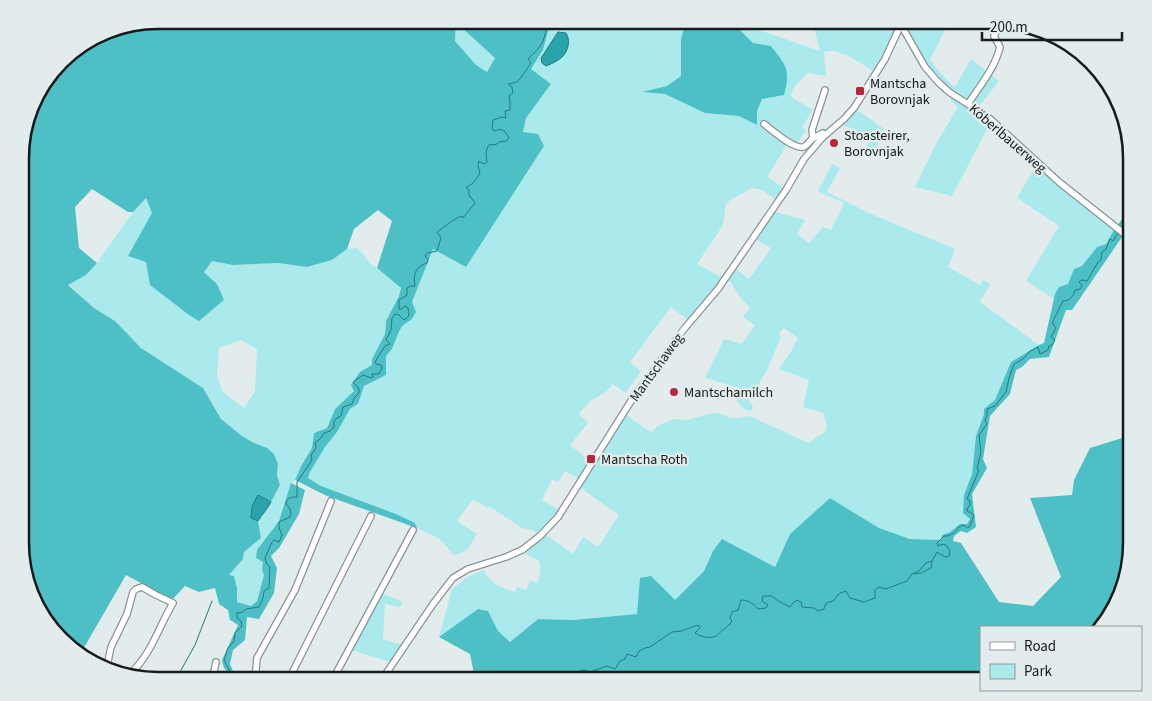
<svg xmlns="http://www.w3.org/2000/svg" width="1152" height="701" font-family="'Source Sans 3',sans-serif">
<rect width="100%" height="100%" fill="#e2ecec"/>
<path fill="#aaeaed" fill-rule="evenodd" d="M456,20H461V27L495,58L487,72L476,66L455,41Z
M551,20H687L681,38L682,76L667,86L644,92L665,94L705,113L739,116L757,125V111L762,99L771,47L753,43L730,20L820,51L812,20H901L875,72C863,65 838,46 824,52L826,76L808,73L795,86L790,96L813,110L802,127L806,130L797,144L789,141L767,177L784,188L775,199L762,190L752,188L730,200L726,204L723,225L697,264L723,278L718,286L688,320L671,307L630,362L641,371L626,393L613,384L607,391L589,402L579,414L588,423L570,445L590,461L579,479L565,471L558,482L552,479L542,500L559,510L538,534L532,530L522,528L489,506L488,508L473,499L457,521L477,534L467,550L454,556L442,541L434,536L417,528L414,523L396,514L321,486L308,479L310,472L325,447L337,432L350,409L358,404L364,386L386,375V356L392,349L398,334L402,325L412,319V302L433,248L525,175L544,146L523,132L526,118L551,84L530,70L543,50Z
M906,20H950L930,60L947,80L955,87L971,59L999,81L978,108L956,95L932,74L904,26Z
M952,97L991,122L952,196L915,187L936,144L958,107L950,100Z
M856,109L884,129L875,151L867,147L871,137L841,124Z
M832,164L840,168L827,192L871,214L955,249L948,267L980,285L983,280L990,284L980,302L1039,345L1011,362L995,400L984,409V414L976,436L972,474L964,495L970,519L967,524H960L950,532L942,535L941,540L910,539L879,528L830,498L790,534L774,568L713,551L704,571L675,600L651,577L637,614L573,620L538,619L510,642L498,631L488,611L478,609L439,637L452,589L468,577L484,570C490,585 502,587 515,592L517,587L526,590L530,580L538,583C540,575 541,568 539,561L523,552L545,534L573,554L583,537L598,547L619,515L582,489L580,486L626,414L634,421L651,432L658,426L673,419L687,420L712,413H718L731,418H739L750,416L808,443L825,432C829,426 825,419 823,413L803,407L809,380L779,369L792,350L798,338L784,328L779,333L781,337L767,370L754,392L705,378L724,339L742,344L755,325L743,317L750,308L740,297L728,278L735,268L749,279L771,248L755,239L773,211L805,220L797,234L809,243L823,227L831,230L844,203L818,191Z
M1036,165L1078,199L1114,230L1106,244L1097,247L1082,266L1074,269L1068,284L1055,294L1054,299L1026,281L1059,226L1017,198Z
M145,198L153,213L146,262L217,284L204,271L212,261L233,265L278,263L307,267L332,260L347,249L357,248L363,254L370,264L377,268L401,288L399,296L386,321L385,334L372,359L373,365L354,391L335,409L327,428L314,433L312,448L301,466L295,480L291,483L279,521L257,550L263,562L262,570L264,575L257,601L251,606L237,602V588L234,576L229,575L243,559L244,552L261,538L258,521L263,513L269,508L271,502L280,485L277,475L278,464L254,443L242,436L221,419L203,388L141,348L115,321L94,308L68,284L86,275L97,263L133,212ZM241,340L257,349L255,391L244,408L223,392L217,376L219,348Z
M736,392H738C745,394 750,401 753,407L751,411C743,411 736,402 735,394Z
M382,593L403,602L400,607L385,604L383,639L402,645L391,662L351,650Z"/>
<path fill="#4dc0c6" d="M157,20H458L456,21L455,41L476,65L487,72L495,58L461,27V20H551L543,50L531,69L551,84L526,118L523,132L538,134L544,146L466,267L433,249L412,302L416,312L412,319L402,326L398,334L392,349L386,356V375L364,386L358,404L350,409L337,432L325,447L310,472L308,478L321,486L396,514L415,523L417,528L327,496L295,480L301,466L312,448L314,433L327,428L335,409L354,391L351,385L360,372L372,365V359L385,334L386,321L399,296L401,288L377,268L392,221L378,210L354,229L347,249L332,260L307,267L278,263L233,265L212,261L204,272L217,284L224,300L199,321L189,315L150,285L146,262L128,256L152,213L146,198L133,212H128L92,189L75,207L79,248L97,263L86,275L68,285L94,308L115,321L141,348L203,388L221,419L242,436L254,443L267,448L274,454L278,464L277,475L280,485L271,502L258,496L251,518L258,521L261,538L244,552L243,559L229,575L234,576L237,588V602L251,606L257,601L264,575L262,570L263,562L256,558L257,550L279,521L291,483L305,490L299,514L279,548L271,556L277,568L274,593L259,619L247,617L245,640L233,650L230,664L237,681H234L224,668L222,660L238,625L230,620L228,610L219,604L215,588L199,592L185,586L172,600L126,575L82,651L88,658L106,665L81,658L43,620L21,561V140L34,96L67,54L105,30Z
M687,20H730L753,43L771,46C786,65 791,70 784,95L762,99L757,111V125L739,116L705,113L665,94L642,92L667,86L681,76V38Z
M1132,214V226H1130L1124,232L1117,226L1122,219Z
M1114,230L1122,237L1072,310H1066L1049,357L1030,359L1022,367L1016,370L1010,394L990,416L983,459L987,468L972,494L976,527L967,533L961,531L954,536L953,541L961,543L999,602L1033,606L1061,577L1030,498L1072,495L1074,480L1090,448L1132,435V552L1109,620L1101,627H981V681H464L467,674H474L470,654L439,637L478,609L488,611L498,631L510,642L538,619L573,620L637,614L640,578L651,576L675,600L704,571L713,551L722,539L775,567L790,534L830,498L879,528L910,539L941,540L942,535L950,532L960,524H967L970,519L963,513L964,495L972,474L976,436L984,414V409L995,400L1011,362L1039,345L1044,343L1055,294L1059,287L1068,284L1074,269L1082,266L1097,247L1106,244Z"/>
<path fill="#28a4aa" stroke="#237b7f" d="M558,32L566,33C571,41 568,51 562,57C558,61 551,64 546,66L542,63L541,58Z
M258,495L271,502C268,509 262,514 258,521L251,518L252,506Z"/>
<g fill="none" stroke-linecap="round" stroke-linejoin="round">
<path stroke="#237b7f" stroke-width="1" d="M1121,229L1127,219H1132
M915,574L921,573L931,568L932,562
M175,681L195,645L212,601
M235,681L224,660L228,648L234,641L235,633L242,626L241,621L237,618V613L243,612L246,609L259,607L263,598L264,591L269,588L270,567L267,564L265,558L272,542L274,540L279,542L282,535L279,528V522L290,517C292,511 290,508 286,504C287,497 292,497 297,497V482L312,460L311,455L316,448L315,443L321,438L324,433L330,431L334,427V421L337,418L341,416L343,407L352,404L354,398L359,393V389L353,382L363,375L371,378L373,377L372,374H379L382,368L381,365L376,364L375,362L385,346L390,344L386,340L391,330L392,318L395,314L399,315L404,320C410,317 409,314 408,308L405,306L402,309H399V300L407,295V288L410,286H415C413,275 415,267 427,263L428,259L425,256L427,253L437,251L441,238L437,232C443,228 456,217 462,216L463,218L475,203L469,195V190L466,188L473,183L480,174L478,165L479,161L484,164L487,162C486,155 485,149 490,144L492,145L497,144L499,142L506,141L509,138C506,132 502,127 495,131L492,129L493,120L502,117L506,118L505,111L510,110V101L509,96L513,93L512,87L508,84C509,84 516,82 517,82C520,80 528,67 531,63L528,59C534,53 542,46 544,38C546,32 545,30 549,25L548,20
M525,681L531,676L542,674L543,677L542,681
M567,681L568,678L576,672L584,670L590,672L607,666L615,669L620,661L625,659L627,654L636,657L639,651L645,648L650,647L672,632L681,631L698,625L700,628L695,633C701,637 710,639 716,636C718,635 721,631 723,630C727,626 729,626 732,621L730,618L732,612L738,610L741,600C748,600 753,603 758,609L766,608L768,605L762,601L763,596H772L778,601L790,607L793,603L797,600L801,602L802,607L814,608L818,611L824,609L826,603L833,601L840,593L846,591L850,598L864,602L875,598V590L879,587L886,589L907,581L912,574L919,571L926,563L932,561L937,552L945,557L949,556L950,551L947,546L943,544L938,546L937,543L944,536H947L954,533L959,527L963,525L968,528L970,526L974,515L970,512H968L967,509L970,505V501L967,499L979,470L977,469L981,452L979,435L987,424L985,420L987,415V409L995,406L1006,392L1009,378L1014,364L1023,359L1030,351L1038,347L1040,354L1048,350L1049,346L1052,345L1055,340L1051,337L1056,328L1053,324V321L1063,301C1071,300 1073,297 1075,290L1080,289L1082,286L1079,282L1082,280L1087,281L1098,262L1101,260L1102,252L1106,249L1110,239L1113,241L1118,233"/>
<defs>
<path id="minor" d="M901,25L925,67L938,82L949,92L988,117L1059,182L1127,236L1132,235
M968,104C980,86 995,68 1000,47L994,36L1001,22
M764,124C772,130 793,149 803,147C807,146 809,142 812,139C815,137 819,135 823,133
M813,139L812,130L825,90
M107,666L111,647L127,614L133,592L136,589L142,587L156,595L173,603C159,626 152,653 131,673
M212,681L216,662
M255,681L257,658L295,590L331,501
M288,681L371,516
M332,681L413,530
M381,681L433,604L453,578L468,569L506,557L522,550L540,536L558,517L631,401L684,329L718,289L786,190L804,159L823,137L844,119L854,108L885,59L903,20"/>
</defs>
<use href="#minor" stroke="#8b9394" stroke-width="8"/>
<use href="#minor" stroke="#fff" stroke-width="5.5"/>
</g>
<g fill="#b72639" stroke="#e2ecec" stroke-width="2">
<rect x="855" y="86" width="10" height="10" rx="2.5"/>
<circle cx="834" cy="143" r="5"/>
<circle cx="674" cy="392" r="5"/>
<rect x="586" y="454" width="10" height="10" rx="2.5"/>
</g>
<g text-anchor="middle" stroke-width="4.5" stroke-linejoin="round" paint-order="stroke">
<g font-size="14" fill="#171a1a" stroke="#e2ecec" text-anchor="start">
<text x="870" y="88">Mantscha<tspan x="870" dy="16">Borovnjak</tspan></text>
<text x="844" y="140">Stoasteirer,<tspan x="844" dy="16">Borovnjak</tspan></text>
<text x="684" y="397">Mantschamilch</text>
<text x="601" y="464">Mantscha Roth</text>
</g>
<g font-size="14" fill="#171a1a" stroke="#e2ecec">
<text transform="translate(1008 138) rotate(41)" y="5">Köberlbauerweg</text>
<text transform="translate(656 367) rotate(-54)" y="5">Mantschaweg</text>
</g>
</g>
<path d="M0 0H1152V701H0ZM158 29H994A129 129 0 0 1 1123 158V543A129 129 0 0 1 994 672H158A129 129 0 0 1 29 543V158A129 129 0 0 1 158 29Z" fill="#e2ecec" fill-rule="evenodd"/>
<path fill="none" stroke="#171a1a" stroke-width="2.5" d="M158 29H994A129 129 0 0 1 1123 158V543A129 129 0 0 1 994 672H158A129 129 0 0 1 29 543V158A129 129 0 0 1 158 29Z"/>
<rect x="980" y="626" width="162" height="65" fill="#e2ecec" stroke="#919898"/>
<rect x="990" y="642" width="25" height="8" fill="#ffffff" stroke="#919898"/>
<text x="1024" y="651" font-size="15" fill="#171a1a">Road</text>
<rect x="990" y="664" width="25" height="15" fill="#aaeaed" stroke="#919898"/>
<text x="1024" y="676" font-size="15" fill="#171a1a">Park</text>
<path d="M982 32v8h140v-8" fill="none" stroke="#171a1a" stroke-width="2.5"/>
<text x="990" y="32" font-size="15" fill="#171a1a" stroke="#e2ecec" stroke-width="4" paint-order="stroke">200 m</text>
</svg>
